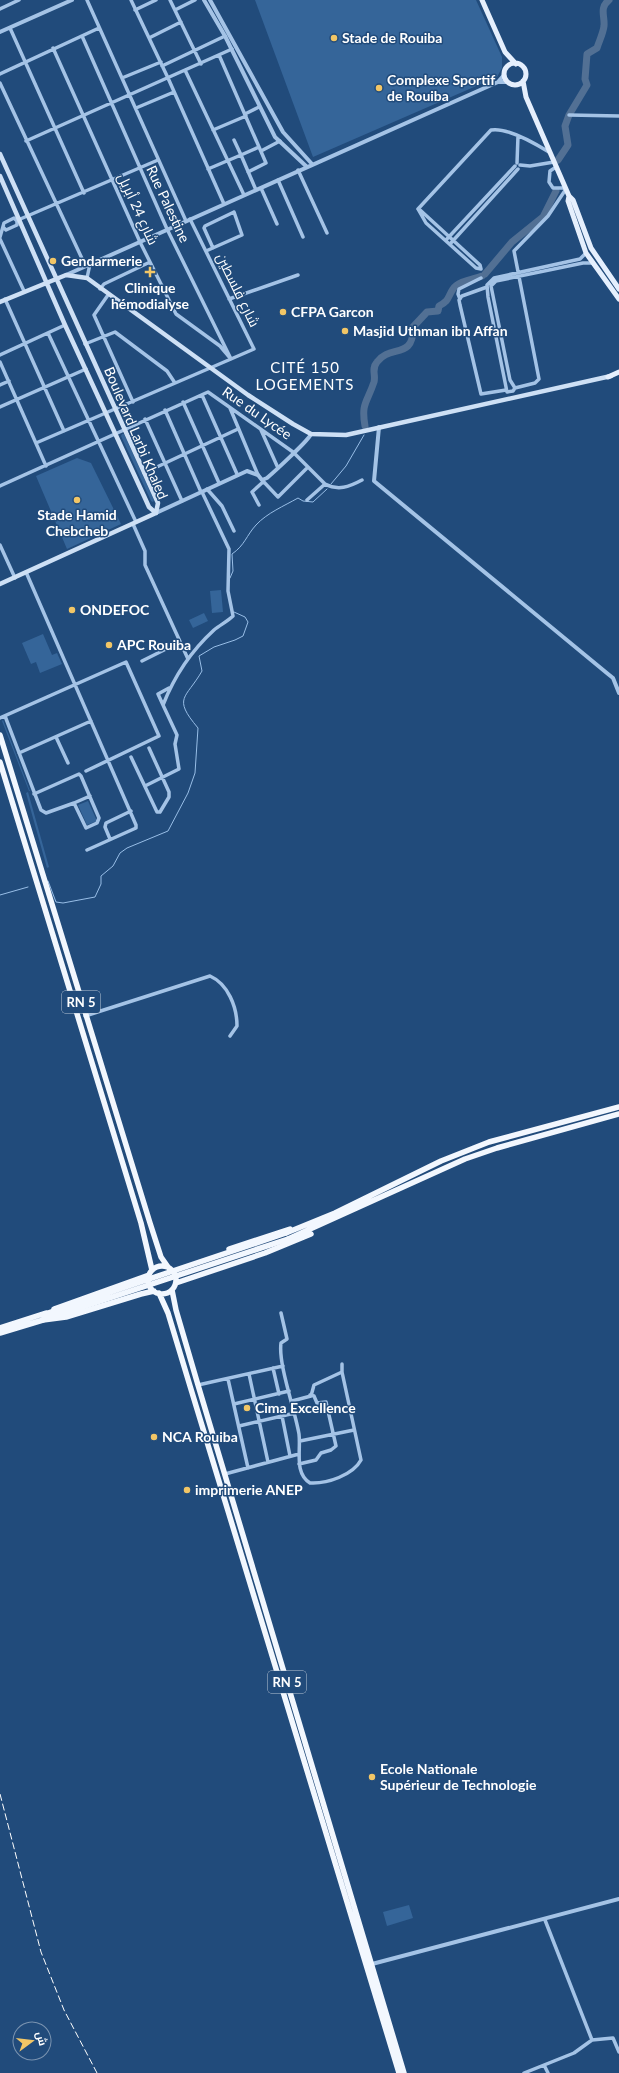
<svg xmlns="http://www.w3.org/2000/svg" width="619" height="2073" font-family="Lato,Cairo,sans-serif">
<rect width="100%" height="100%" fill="#214b7b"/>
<path fill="#356599" d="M255,0H476L502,57V68L497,77L313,157Z
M122,434H124L154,500L153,502L151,501L121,436Z
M77,458L91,463L121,524L67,549L36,476Z
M221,590L223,612L212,613L210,591Z
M204,613L208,621L193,628L189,620Z
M43,634L52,655L57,653L62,664L40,673L36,662L31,664L22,643Z
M3,720L30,791H29L2,721Z
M28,792L49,867L47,868L26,793Z
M88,801L97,821L87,825L78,805Z
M409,1905L413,1918L387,1926L383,1912Z"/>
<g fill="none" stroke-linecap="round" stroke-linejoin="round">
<path stroke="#98bee7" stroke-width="1" d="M331,484L346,466L364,435
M230,578L233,571L232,554C245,545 246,536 256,525C267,513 284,506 298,498L303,501L313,502L327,489
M48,881L56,902L63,903L95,897L101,884V876L113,866L120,853L127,848L168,831L188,793L195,773L198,728C172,697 186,699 202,671L199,656L214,647L235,640L243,636L248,622L245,617L234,612
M0,895L28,887"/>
<path stroke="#527094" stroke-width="7" d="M558,160L568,145L565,126L569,115L587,85L585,79L587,54L597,48C599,41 603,34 604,26C605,16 599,8 609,0
M485,274L512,242L543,217L556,191
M365,426C361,403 367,403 374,382C376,375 371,369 377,362C390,344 414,360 413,327L427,312L438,311L439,306C450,300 447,298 453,289C458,281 474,279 482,276"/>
<path stroke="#a4c3e6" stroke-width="3.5" d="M87,0L186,221
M131,0L168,78L224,204
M170,0L201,64
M0,9L19,0
M135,10L156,0
M175,10L195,0
M10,28L84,193
M149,38L181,22
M53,48L140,242L176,314L220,346L231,359L254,349L190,219
M219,55L266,163L248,172
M162,66L225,36
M185,70L244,195
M0,74L99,28
M122,78L161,62
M0,83L85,265
M136,108L174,92
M245,114L259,107
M569,115L619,116
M213,130L246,116
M234,140L241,155L259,147
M26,141L232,49
M261,151L280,141
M517,163L518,136
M520,165L530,166L554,162
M556,167L550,171L549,182L553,188H565
M208,169L241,155L256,190
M298,170L327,233
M278,180L303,237
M261,188L277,224
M418,209L491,130C507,127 536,144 549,152
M418,209L426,223L476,268L481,269
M419,209L480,265L481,269
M18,220L158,160
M0,237L4,223L14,218L17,221V225L6,230L3,227
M0,239L24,291
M446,240L515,166
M450,244L518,169
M206,251L242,235L234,212L205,226L204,228L213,248
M586,253L580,259L494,278L487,285L488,297L507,392L513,391L515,388L510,380L491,286L496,281L583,263H592
M87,278L90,264
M487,287L462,296L459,300L460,305L481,394L506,390
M100,289L104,284L150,262
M108,295L94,315L133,402
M5,299L64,431
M229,299L298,275
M460,299L458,294L459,289L481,278
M48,333L136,522
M85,344L115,332L167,371L175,383
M0,355L65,325
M0,362L46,466
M0,385L9,381
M515,388L535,383L539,379L514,251L548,216L566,189
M202,395L237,474
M183,402L219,483
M0,407L86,369
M230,408L258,475
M165,410L201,492
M145,419L182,501
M261,430L278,468
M36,443L231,359L167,229L82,36
M144,473L238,429
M262,480L278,497L308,467
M0,486L208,392L293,452L325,484C338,491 349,487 362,480
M207,489L222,506L234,531
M307,500L325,484
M259,505L252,492L263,482
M133,524L145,551V565L188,659
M0,545L15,578
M26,572L136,825V828L87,850
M142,661L180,642
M163,705L158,694L169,688
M5,716L41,810L46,813L74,803
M0,718L126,662L159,736L86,771
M56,737L68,763
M19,753L91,721
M131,757L157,812H160L169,797V792L149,748
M145,786L179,769L175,744L177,735L163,705C174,677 191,651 214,630C220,625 228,621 233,616L228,591L229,549L202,492
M34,794L79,774L81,776L99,818L97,823L86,828L74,803L90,796
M110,839L105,827L106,823L131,811
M85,1016L210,976C228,984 237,1007 237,1026L230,1036
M281,1313L287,1339L281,1343C278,1364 295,1410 299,1434C301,1451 294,1473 310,1483C327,1484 353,1475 361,1460L342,1372
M273,1368L279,1394
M249,1374L268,1462
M228,1379L248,1468
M198,1385L283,1366
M292,1401L311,1396L314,1385L342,1372V1364
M234,1404L289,1391
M282,1416L290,1456
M239,1426L295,1413
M300,1441L354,1430
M299,1464L316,1460L321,1453L331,1450L336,1446L326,1402L317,1403L314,1396L310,1395
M225,1474L299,1454
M592,2040L613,2038L619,2052
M544,2065L548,2073
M524,2073L574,2053L592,2040L545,1920"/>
<path stroke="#a4c3e6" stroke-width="4" d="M204,0L225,36L275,137L307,167
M210,0L283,132L312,164
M0,32L72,0
M498,82L504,75
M66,275L498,82H507
M379,427L374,481L608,674L613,678L619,693
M156,513L247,471L258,475L262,480L267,478C274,472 310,439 311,434
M372,1964L619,1899"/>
<path stroke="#cee0f5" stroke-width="4.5" d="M0,154L158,503L156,513
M0,176L65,325L144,496L149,507L156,513
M0,302L66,275L87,278L248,395L293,424L311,434L346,435L611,376
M0,584L156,513"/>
<path stroke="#e5effd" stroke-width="5" d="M482,0L505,52L516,64
M504 74a11 11 0 1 1 22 0a11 11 0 1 1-22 0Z
M523,81L526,97L569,196L573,200L591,248L619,289
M569,196L568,201L586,253L619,299
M608,377L619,372"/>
<path stroke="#f2f7fe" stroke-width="5.5" d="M0,735L150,1223L161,1257L168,1267
M0,762L141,1223L152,1270
M286,1233L335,1213L441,1161L489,1142L619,1107
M288,1239L465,1159L497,1148L619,1114
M229,1249L290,1229
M148 1280a14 14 0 1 1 28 0a14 14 0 1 1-28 0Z
M176,1283L265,1253L311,1234
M172,1290L176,1310L198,1385L404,2073
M159,1293L168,1313L190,1386L399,2073
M54,1309L149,1275
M0,1328L46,1313
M0,1333L43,1320L66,1317L141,1294L154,1291"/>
<path stroke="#fff" stroke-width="1" stroke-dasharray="7 3" stroke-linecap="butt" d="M0,1794L41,1952L64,2010L97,2073"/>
<path stroke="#f2f7fe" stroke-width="5.5" d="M42,1315L286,1233
M43,1320L288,1239"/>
</g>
<g fill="#f2c666" stroke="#214b7b" stroke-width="1.5">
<circle cx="334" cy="38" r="4"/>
<circle cx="379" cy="88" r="4"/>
<circle cx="53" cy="261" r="4"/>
<path d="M148 266h4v4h4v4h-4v4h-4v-4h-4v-4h4z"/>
<circle cx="283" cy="312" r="4"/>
<circle cx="345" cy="331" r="4"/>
<circle cx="77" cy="500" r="4"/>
<circle cx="72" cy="610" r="4"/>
<circle cx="109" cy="645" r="4"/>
<circle cx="247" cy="1408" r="4"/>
<circle cx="154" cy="1437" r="4"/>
<circle cx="187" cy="1490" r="4"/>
<circle cx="372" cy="1777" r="4"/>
</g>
<g text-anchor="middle" stroke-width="3" stroke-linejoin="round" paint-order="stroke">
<g fill="#214b7b" stroke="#bcc9d7" stroke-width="1">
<rect x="62" y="991" width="38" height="22" rx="3"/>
<rect x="268" y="1671" width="38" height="22" rx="3"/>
</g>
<g font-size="13" font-weight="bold" fill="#fff">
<text x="81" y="1007">RN 5</text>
<text x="287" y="1687">RN 5</text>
</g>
<g font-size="14" font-weight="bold" fill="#fff" stroke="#214b7b" text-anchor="start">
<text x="342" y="43">Stade de Rouiba</text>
<text x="387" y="85">Complexe Sportif<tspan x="387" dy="16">de Rouiba</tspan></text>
<text x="61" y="266">Gendarmerie</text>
<text x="150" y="293" text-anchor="middle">Clinique<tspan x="150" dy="16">hémodialyse</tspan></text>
<text x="291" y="317">CFPA Garcon</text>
<text x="353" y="336">Masjid Uthman ibn Affan</text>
<text x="77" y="520" text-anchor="middle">Stade Hamid<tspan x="77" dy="16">Chebcheb</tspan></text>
<text x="80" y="615">ONDEFOC</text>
<text x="117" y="650">APC Rouiba</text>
<text x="255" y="1413">Cima Excellence</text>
<text x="162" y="1442">NCA Rouiba</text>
<text x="195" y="1495">imprimerie ANEP</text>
<text x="380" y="1774">Ecole Nationale<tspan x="380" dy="16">Supérieur de Technologie</tspan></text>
</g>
<g font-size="14" fill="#fff" stroke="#214b7b">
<text transform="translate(168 204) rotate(65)" y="5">Rue Palestine</text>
<text transform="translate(138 209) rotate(65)" y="5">شارع 24 أبريل</text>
<text transform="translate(238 290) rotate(64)" y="5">شارع فلسطين</text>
<text transform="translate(257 413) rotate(35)" y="5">Rue du Lycée</text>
<text transform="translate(136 433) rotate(67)" y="5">Boulevard Larbi Khaled</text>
</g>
<g font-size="15" letter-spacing="1" fill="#fff" stroke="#214b7b">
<text x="305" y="373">CITÉ 150<tspan x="305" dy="17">LOGEMENTS</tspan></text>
</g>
</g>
<g transform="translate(32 2041) rotate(75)"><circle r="19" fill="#214b7b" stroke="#7a93b0"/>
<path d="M0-3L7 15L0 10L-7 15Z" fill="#f2c666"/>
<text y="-6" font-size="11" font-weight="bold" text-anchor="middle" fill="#ffffff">ش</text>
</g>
</svg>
